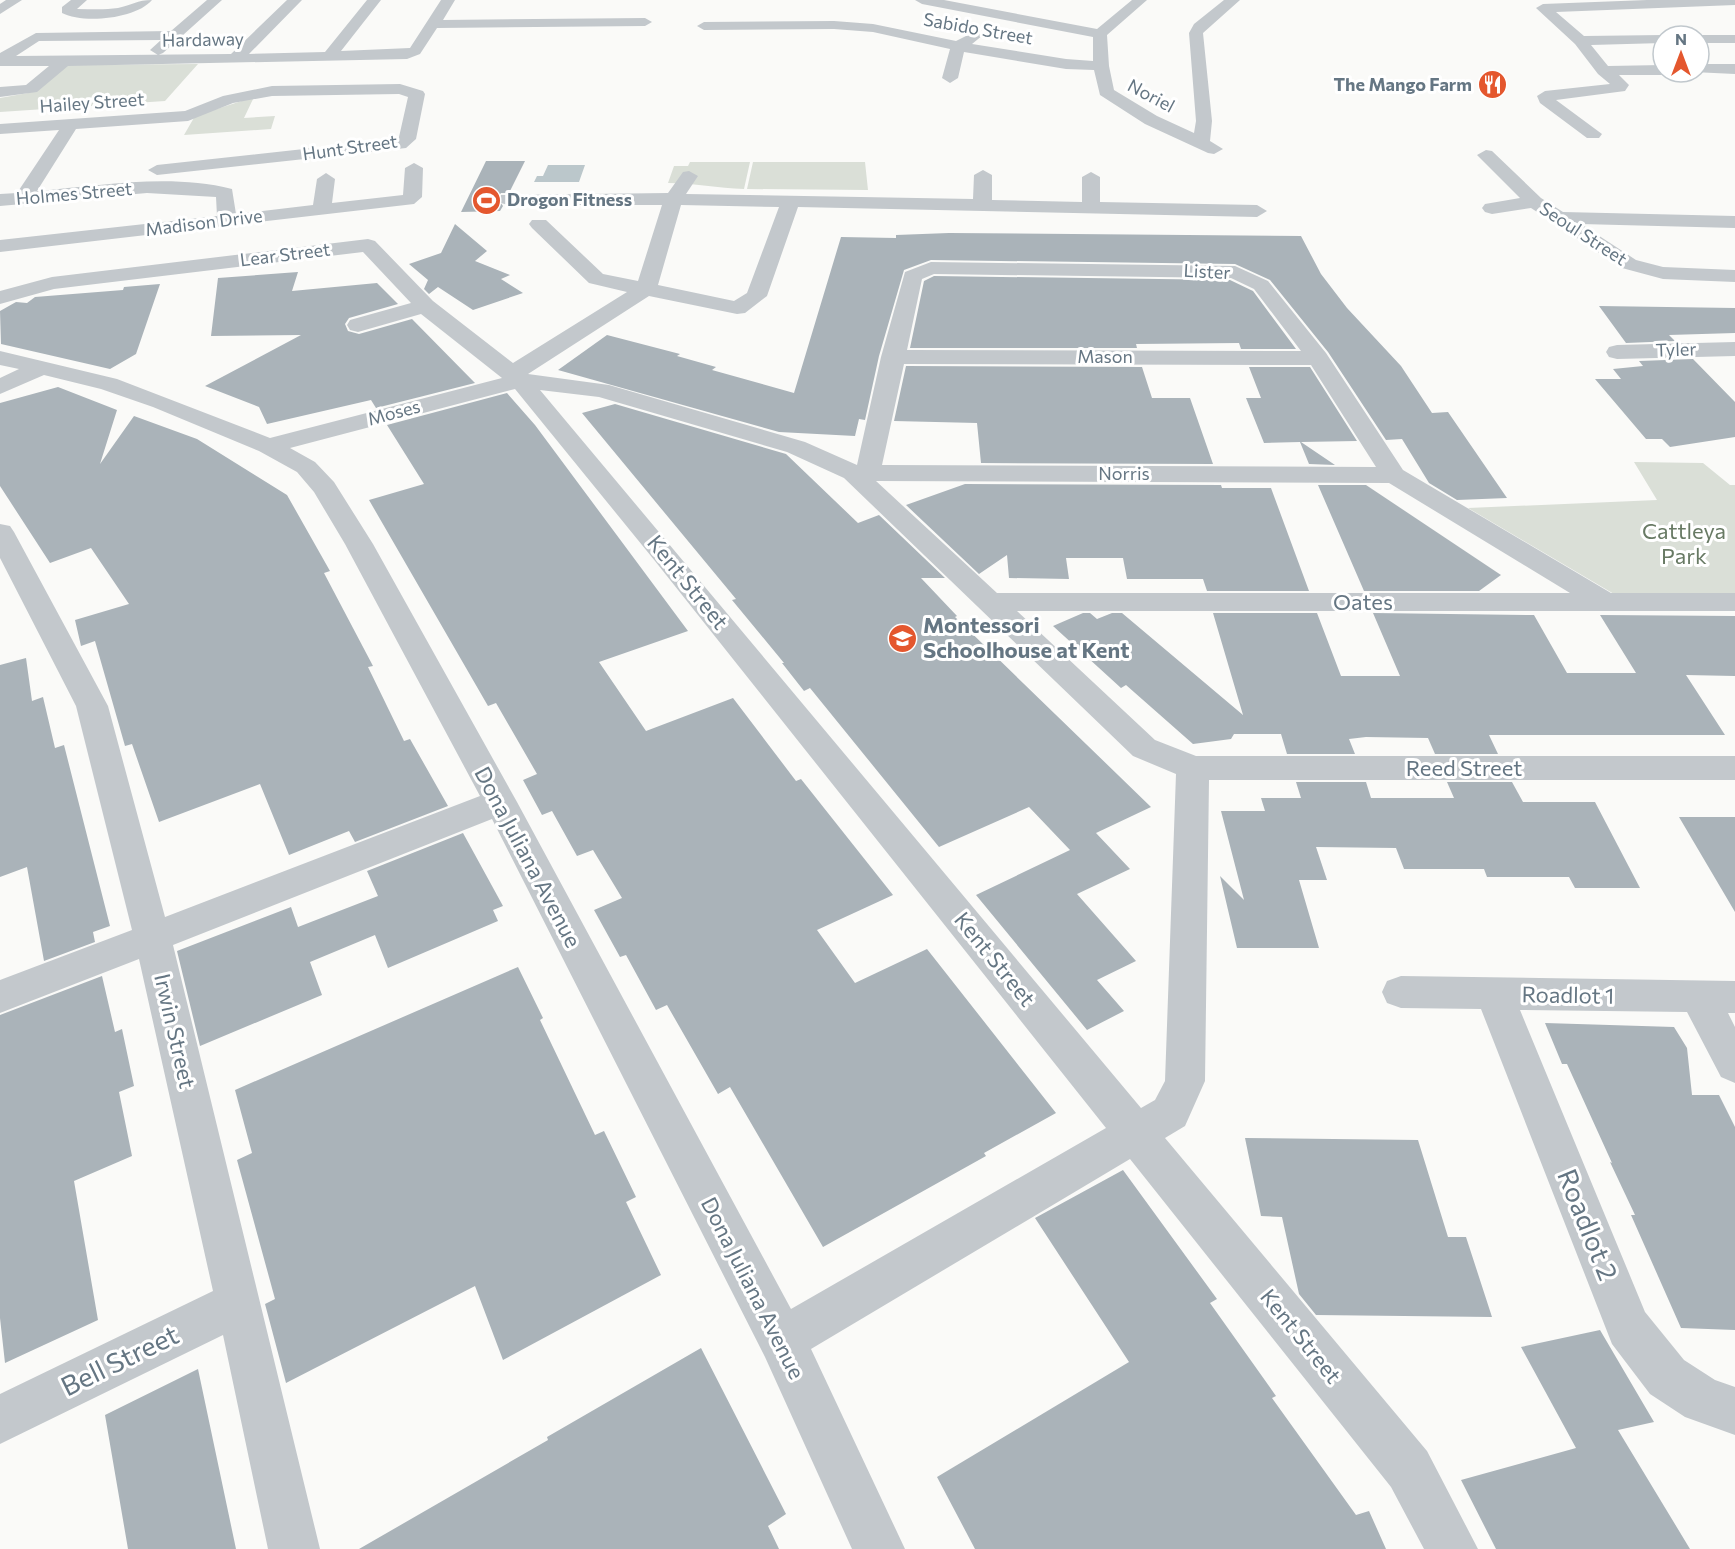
<svg xmlns="http://www.w3.org/2000/svg" width="1735" height="1549" font-family="Commissioner,sans-serif">
<rect width="100%" height="100%" fill="#fafaf8"/>
<path fill="#dadfd7" d="M198,64L165,101L0,112V98L28,93L64,65Z
M254,97L244,118L275,116L271,129L184,135L195,116Z
M690,162H750L744,189C718,188 694,183 668,183L674,166H688Z
M753,162H865L868,190L747,189Z
M1634,462L1703,463L1730,485H1735V595L1614,594L1468,508L1657,500Z"/>
<path fill="#bbc7cb" d="M548,165H585L579,182H534L537,176H543Z"/>
<path fill="#aab3b9" d="M486,161H525L509,193H501L497,198L503,206L500,211L461,212Z
M455,224L487,251L475,261L510,275L501,279L523,293L473,310L438,287L429,294L424,289L428,280L409,264L441,253Z
M949,233L1301,236L1321,274L1347,308L1401,366L1432,413L1448,412L1507,498L1457,500L1429,483L1402,439L1386,440L1328,352L1270,280L1235,264L931,260L904,270L879,356L865,420L859,419L855,436L779,432L558,370L607,335L680,354L677,356L716,367L712,370L794,393L841,237L896,238V235Z
M298,272L292,291L377,283L398,304L349,318L345,324L348,331L359,334L412,319L475,383L376,408L371,400L267,424L259,407L205,386L301,335L211,336L218,278Z
M934,276L1230,280L1253,291L1296,349H1241L1239,343L1136,344L1137,348H910L924,281Z
M160,284L136,354L110,369L1,344L0,311L16,302L27,303L35,297L123,290L124,287Z
M1599,306L1735,308V333L1669,335L1675,341L1626,343Z
M1693,359L1735,402V437L1670,447L1662,439H1646L1595,379H1621L1613,369L1643,366L1639,361Z
M906,366L1142,367L1152,398H1190L1213,464L981,463L977,423L894,421Z
M1249,367H1310L1357,441L1301,442L1335,465L1309,464L1300,442L1264,443L1246,398H1261Z
M58,387L117,410L100,464L134,416L197,439L287,495L330,571L324,573L373,666L368,667L404,741L410,739L448,806L355,842L349,831L289,855L260,784L159,822L132,744L125,746L95,641L81,646L75,620L129,604L91,548L50,563L0,486V403Z
M507,393L535,425L688,631L599,662L646,731L733,698L796,781L801,779L893,895L817,930L855,983L927,949L1056,1113L984,1153L986,1156L823,1247L730,1087L718,1094L667,1005L656,1010L626,955L620,957L594,910L622,898L593,850L577,856L552,811L542,815L523,780L537,774L496,703L488,706L369,500L424,484L387,425Z
M615,404L786,454L858,523L879,515L945,578H921L957,616L955,617L1151,807L1096,833L1130,869L1077,894L1136,961L1097,980L1124,1011L1087,1030L976,895L1070,850L1029,807L939,847L810,688L804,691L782,663H784L732,600L736,599L582,413Z
M965,484L1221,485L1222,488H1271L1309,591H1207L1203,579H1127L1123,558H1066L1069,579L1009,578L1007,555L979,574L906,505Z
M1318,485H1366L1501,575L1479,591H1364Z
M1083,613H1090L1097,619L1112,613H1122L1243,715L1213,613H1317L1341,676H1400L1373,613L1534,615L1567,673H1636L1600,615L1735,616V676L1686,675L1725,735H1489L1498,754H1435L1428,738L1366,737L1349,739L1355,754H1287L1281,734H1234L1231,739L1193,744L1126,685L1121,688L1053,626Z
M26,658L32,701L43,697L55,748L64,745L110,926L93,932L95,942L44,961L27,867L0,877V665Z
M1296,782H1366L1371,798H1454L1447,782H1512L1523,802H1595L1640,888H1575L1569,877H1487L1484,869H1404L1396,848L1316,847L1327,880H1299L1319,948H1237L1220,876L1244,900L1221,811H1265L1261,798H1301Z
M1679,817H1735V912Z
M463,833L503,906L493,910L498,921L388,968L375,935L310,962L322,995L200,1046L177,951L291,907L298,927L378,896L367,871Z
M518,967L543,1018L540,1020L595,1135L604,1131L636,1197L626,1202L661,1275L503,1360L475,1286L286,1383L265,1304L275,1299L237,1160L252,1153L235,1090Z
M102,976L115,1032L122,1029L134,1086L119,1092L132,1156L74,1181L98,1320L5,1363L0,1318V1015Z
M1545,1023L1674,1027L1687,1048L1692,1095H1719L1735,1127V1330L1681,1328L1631,1215H1635L1610,1162L1612,1163L1567,1064H1562Z
M1245,1138L1418,1140L1448,1237H1466L1492,1317L1316,1315L1299,1294L1282,1217L1261,1216Z
M1123,1170L1217,1299L1210,1303L1276,1396L1272,1398L1356,1515L1369,1511L1386,1549H975L937,1477L1129,1362L1035,1218Z
M1600,1330L1654,1422L1618,1430L1690,1549H1496L1461,1480L1576,1448L1521,1347Z
M701,1348L786,1514L768,1526L779,1549H359L548,1440L547,1437Z
M198,1369L236,1549H128L105,1415Z"/>
<g fill="none" stroke-linecap="round" stroke-linejoin="round">
<path fill="#c3c8cc" fill-rule="evenodd" d="M6,0H22L0,14V4Z
M71,0H87L77,9C91,9 105,10 118,8C132,5 137,0 152,0C136,19 83,24 62,13V7Z
M207,0H222L163,53L158,55L150,50L161,40L39,41L16,56L231,54L287,0H302L249,54L325,52L367,0H381L341,51L410,48L441,0H455L443,20L645,18L652,22L645,26L437,28L420,54L407,59L68,66L37,92L0,97V87L26,85L49,66H0V53L36,33L171,31Z
M915,0H944L1097,29L1132,0H1147L1107,35L1109,66L1114,90L1157,116L1194,133L1196,121L1189,33L1194,24L1224,0H1240L1203,33L1212,121L1210,141L1223,149L1214,154L1208,153L1145,124L1100,95L1094,70L1066,69L964,52L958,78L950,83L942,78L950,49L873,32L834,29L704,30L697,26L704,22L834,21L873,24L956,41L976,31L983,35L972,44L1066,59L1093,61V37L922,4Z
M1647,0H1735V5L1556,12L1584,36L1663,35L1668,36H1663V43L1591,45L1608,66L1663,65V72H1669L1663,75H1619L1629,85L1625,91L1556,100L1602,134L1599,138H1587L1540,103L1537,96L1545,91L1610,84L1598,74L1575,44L1536,8L1543,4Z
M1699,35H1735V43H1699V36H1694Z
M1699,64H1735V74L1693,72H1699Z
M400,84L423,91L425,94L416,139L406,148L157,175L148,170L157,165L395,139L399,137L408,97L399,94L272,96L233,103L188,121L76,129L37,191C100,186 169,173 232,189L236,214L313,205L317,179L326,173L335,179L332,203L403,195L405,168L414,163L423,168L422,197L414,204L0,252V240L217,216L216,197L147,193L0,206V194L17,193L59,130L0,134V124L185,111L223,96L272,86Z
M1486,150L1492,151L1541,198L1563,212L1735,216V228L1581,224L1636,260L1663,267L1735,270V282L1663,279L1622,268L1531,208L1492,214L1485,212L1482,208L1485,204L1520,198L1477,155Z
M983,170L992,175V200L1082,202V177L1091,172L1100,177V202L1257,205L1267,211L1257,217L798,207L767,296L745,313L737,314L649,296L528,374L609,385L805,442L857,465L881,357L905,272L931,262L1235,266L1268,281L1326,353L1403,470L1611,593H1735V611H1017L1155,740L1196,756H1735V780H1209L1205,1081L1185,1126L1165,1138L1427,1451L1478,1549H1424L1391,1487L1130,1159L811,1349L905,1549H852L765,1357L492,819L173,945L320,1549H268L223,1335L0,1444V1394L213,1291L139,959L0,1013V980L132,930L76,706L0,558V524L10,526L14,532L108,706L165,917L480,796L345,544L314,492L297,472L259,451L153,407L101,389L44,375L0,394V378L19,369L0,365V351L117,379L270,438L502,378L421,314L358,332L350,330L347,325L350,320L411,303L363,252L54,289L0,304V291L52,277L368,239L375,241L433,301L513,363L627,292L589,283L532,228L529,224L532,220H546L603,274L638,281L662,205H508L501,203L499,199L501,195L668,193L683,172L689,171L698,176L686,194L973,199L974,175ZM681,205L779,207L747,293L734,301L658,285ZM934,274L1231,278L1254,289L1301,351L907,350L922,279ZM904,364L1311,365L1376,467L882,465ZM515,389L655,561L1106,1128L791,1309L517,802L373,544L334,482L315,462L290,448ZM540,390L599,397L787,452L844,478L1133,756L1176,774L1165,1081L1155,1100L1141,1108ZM876,481L1389,483L1570,593H997Z
M1735,342V356L1617,359L1609,357L1606,352L1609,347L1617,345Z
M1401,976L1735,981V1013H1728L1735,1027V1083L1721,1077L1687,1012L1520,1010L1645,1312L1684,1360L1715,1380L1735,1387V1435L1685,1417L1650,1394L1612,1344L1481,1009L1401,1008L1387,1003L1382,992L1387,981Z"/>
</g>
<defs>
<symbol id="restaurant-disc" viewBox="-11 -11 22 22"><circle r="9.5" fill="#e4572e" stroke="#fff"/><path d="M-5-6h1v4h1v-4h1v4h1v-4h1v5L-1.5 .5V6h-2V.5L-5-1ZM5-6V6H3V1.5H1.5Q1.5-4 5-6Z" fill="#fff"/></symbol>
<symbol id="stadium-disc" viewBox="-11 -11 22 22"><circle r="9.5" fill="#e4572e" stroke="#fff"/><path d="M0-5a6.5 5 0 1 0 0 10a6.5 5 0 1 0 0-10ZM-3.5-1.8h7v3.6h-7Z" fill="#fff"/></symbol>
<symbol id="school-disc" viewBox="-11 -11 22 22"><circle r="9.5" fill="#e4572e" stroke="#fff"/><path d="M0-5L7-2L0 1L-7-2ZM-4 1L0 2.5L4 1V4Q0 6-4 4Z" fill="#fff"/></symbol>
</defs>
<g fill-rule="evenodd">
<use href="#restaurant-disc" x="1476" y="68" width="33" height="33"/>
<use href="#stadium-disc" x="470" y="184" width="33" height="33"/>
<use href="#school-disc" x="886" y="622" width="33" height="33"/>
</g>
<g text-anchor="middle" stroke-width="6" stroke-linejoin="round" paint-order="stroke">
<g font-size="18" fill="#657683" stroke="#fff">
<text transform="translate(978 29) rotate(10)" y="6">Sabido Street</text>
<text transform="translate(203 40) rotate(-1)" y="6">Hardaway</text>
<text transform="translate(1151 96) rotate(28)" y="6">Noriel</text>
<text transform="translate(92 103) rotate(-4)" y="6">Hailey Street</text>
<text transform="translate(350 148) rotate(-8)" y="6">Hunt Street</text>
<text transform="translate(74 194) rotate(-5)" y="6">Holmes Street</text>
<text transform="translate(204 223) rotate(-7)" y="6">Madison Drive</text>
<text transform="translate(1583 234) rotate(33)" y="6">Seoul Street</text>
<text transform="translate(285 255) rotate(-7)" y="6">Lear Street</text>
<text transform="translate(1207 272) rotate(3)" y="6">Lister</text>
<text transform="translate(1676 350) rotate(-2)" y="6">Tyler</text>
<text x="1105" y="363">Mason</text>
<text transform="translate(394 413) rotate(-15)" y="6">Moses</text>
<text x="1124" y="480">Norris</text>
</g>
<g font-size="18" font-weight="bold" fill="#657683" stroke="#fff" text-anchor="end">
<text x="1472" y="91">The Mango Farm</text>
<text x="507" y="206" text-anchor="start">Drogon Fitness</text>
</g>
<g font-size="22" fill="#687a64" stroke="#fff">
<text x="1684" y="539">Cattleya<tspan x="1684" dy="25">Park</tspan></text>
</g>
<g font-size="22" fill="#657683" stroke="#fff">
<text transform="translate(688 582) rotate(51)" y="8">Kent Street</text>
<text x="1363" y="610">Oates</text>
<text x="1464" y="776">Reed Street</text>
<text transform="translate(528 857) rotate(62)" y="8">Dona Juliana Avenue</text>
<text transform="translate(995 959) rotate(51)" y="8">Kent Street</text>
<text transform="translate(1568 995) rotate(1)" y="8">Roadlot 1</text>
<text transform="translate(175 1031) rotate(77)" y="8">Irwin Street</text>
<text transform="translate(753 1288) rotate(63)" y="8">Dona Juliana Avenue</text>
<text transform="translate(1301 1336) rotate(51)" y="8">Kent Street</text>
</g>
<g font-size="22" font-weight="bold" fill="#657683" stroke="#fff" text-anchor="start">
<text x="923" y="633">Montessori<tspan x="923" dy="25">Schoolhouse at Kent</tspan></text>
</g>
<g font-size="27" fill="#657683" stroke="#fff">
<text transform="translate(1587 1225) rotate(68)" y="9">Roadlot 2</text>
<text transform="translate(120 1361) rotate(-26)" y="9">Bell Street</text>
</g>
</g>
<g transform="translate(1681 54)"><circle r="28" fill="#ffffff" stroke="#c1c8cd" stroke-width="1.5"/>
<path d="M0-4.5L10 22L0 15L-10 22Z" fill="#e4572e"/>
<text y="-9" font-size="16" font-weight="bold" text-anchor="middle" fill="#657683">N</text>
</g>
</svg>
